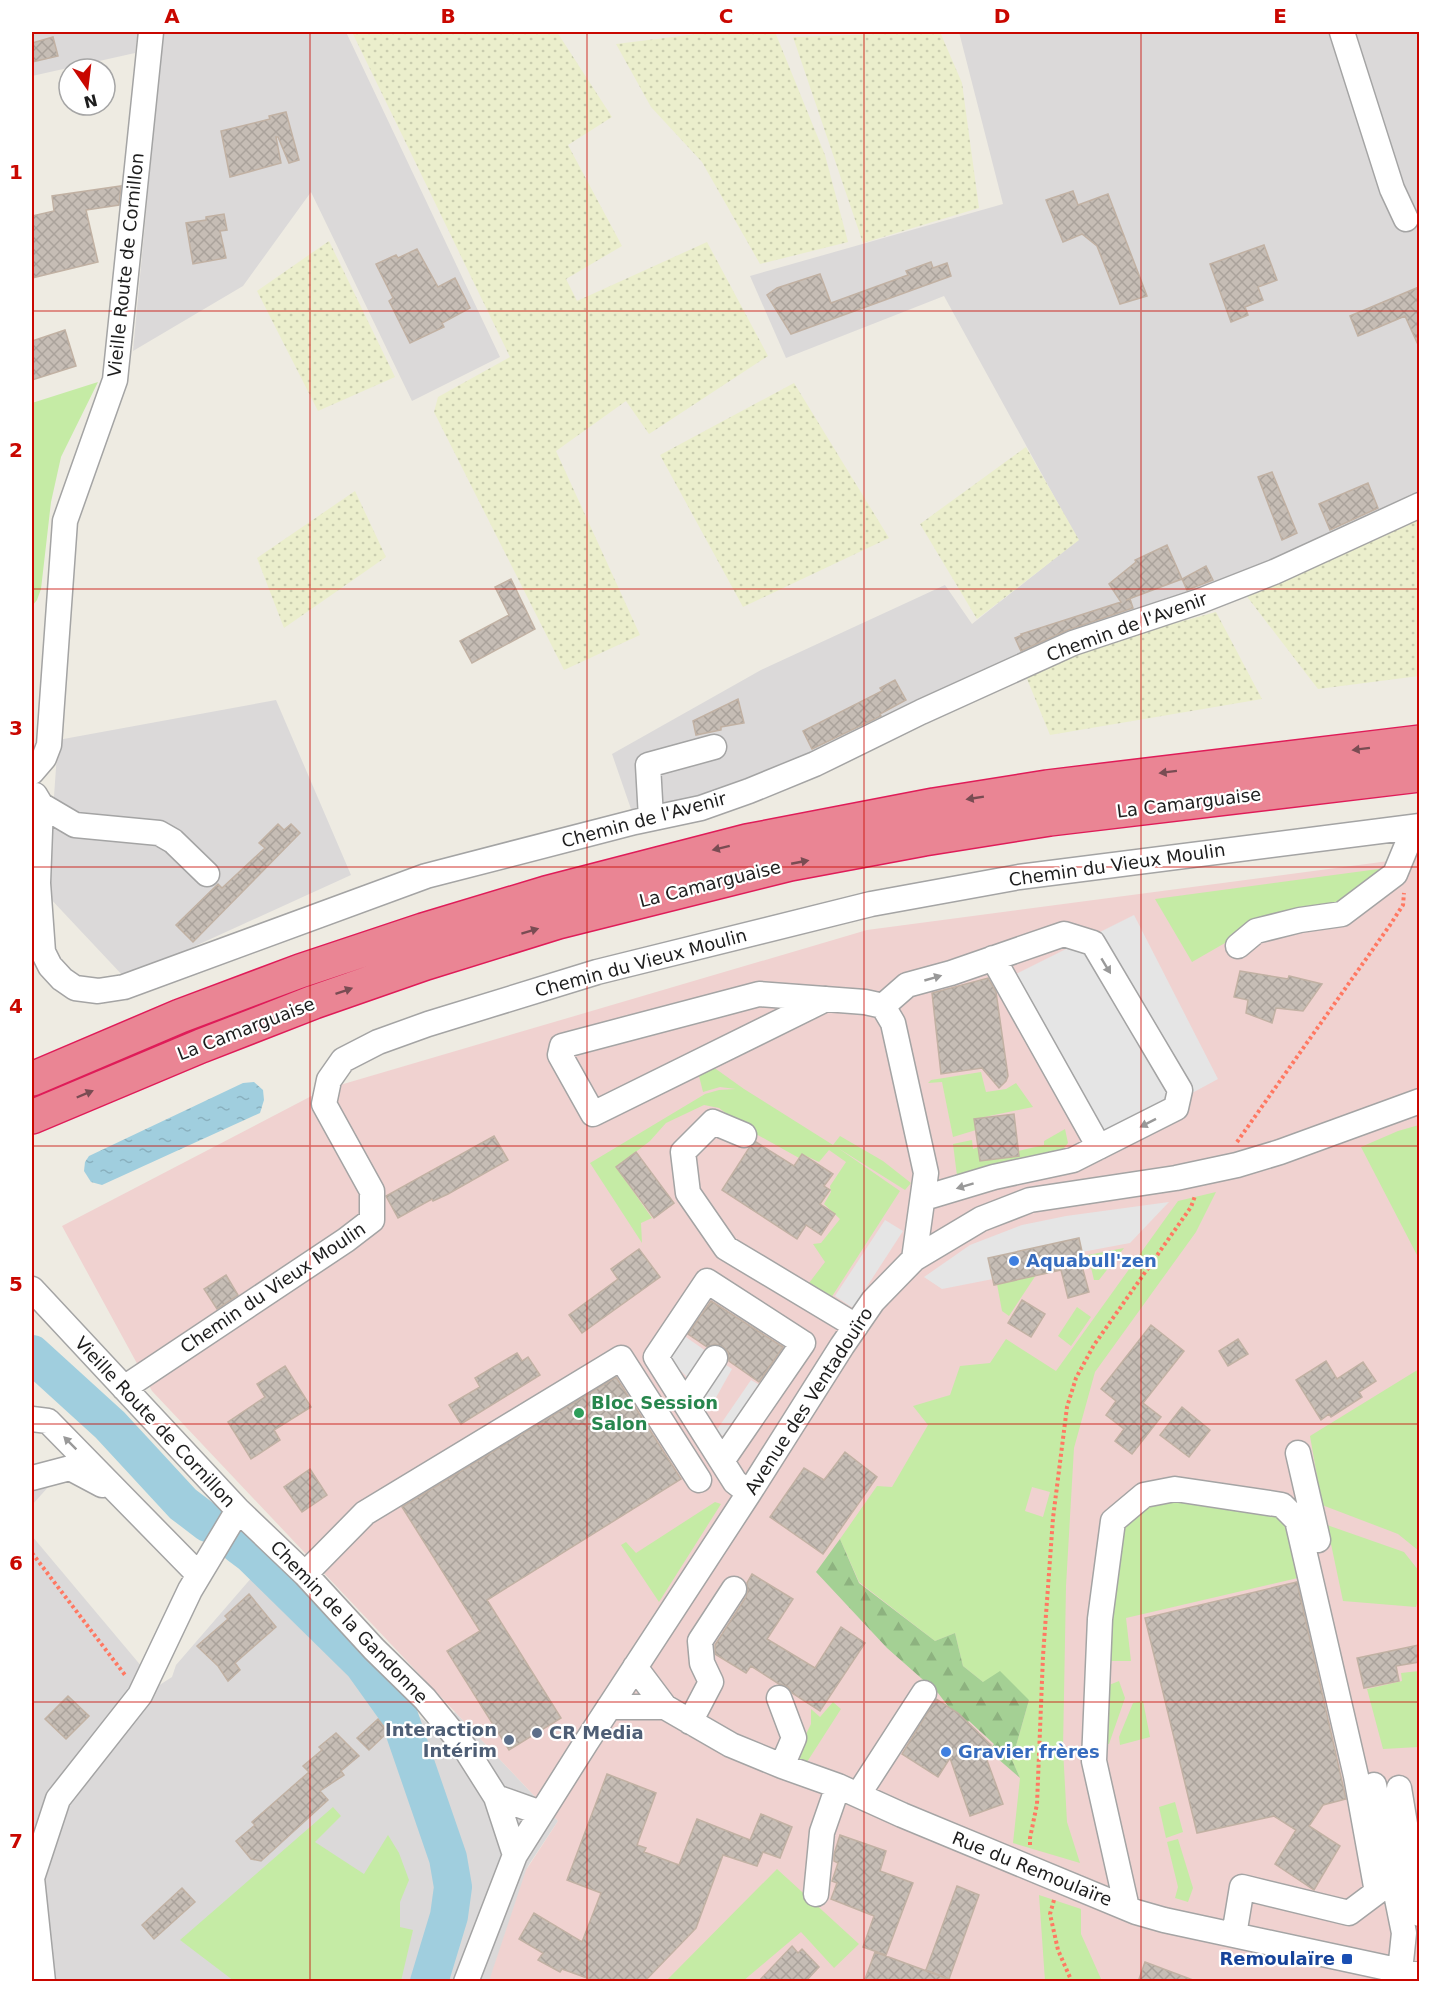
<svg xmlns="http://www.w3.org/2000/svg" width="1451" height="2013" font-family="'DejaVu Sans',sans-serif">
<defs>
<pattern id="farmland-dots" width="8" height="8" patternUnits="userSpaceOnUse" patternTransform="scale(1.5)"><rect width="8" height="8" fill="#ebeecc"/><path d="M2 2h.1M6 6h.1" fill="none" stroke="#c9ccaf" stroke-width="1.8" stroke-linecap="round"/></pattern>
<pattern id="forest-firs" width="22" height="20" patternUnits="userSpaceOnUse" patternTransform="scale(1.5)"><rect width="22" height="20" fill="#a4d094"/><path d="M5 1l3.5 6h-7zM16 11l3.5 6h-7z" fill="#8db27f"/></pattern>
<pattern id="water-ripples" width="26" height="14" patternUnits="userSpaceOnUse" patternTransform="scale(1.5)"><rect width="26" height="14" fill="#a0cede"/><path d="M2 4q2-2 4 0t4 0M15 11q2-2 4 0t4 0" fill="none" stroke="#89b0be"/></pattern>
<pattern id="building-cross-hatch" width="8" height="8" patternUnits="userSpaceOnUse" patternTransform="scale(1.5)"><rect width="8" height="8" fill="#c6bdb5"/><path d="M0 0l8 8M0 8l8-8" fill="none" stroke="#aaa29b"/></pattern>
</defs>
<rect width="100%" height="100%" fill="#eeebe2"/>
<path fill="#dbd9d9" d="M32,32H138L135,53L32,76Z
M163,32H346L500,357L412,401L311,192L243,286L133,351Z
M959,32H1419V499L733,789L631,809L612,754L761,670L945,585L972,624L1078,540L944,296L786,358L750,276L1003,204Z
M276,700L351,875L125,978L47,895L58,740Z
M32,1463L50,1485L32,1505Z
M32,1536L158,1686L172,1677L176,1665L253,1576L434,1729L455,1712L558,1821L528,1866L490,1981H32Z"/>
<path fill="#f0d2d0" d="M1419,857V1981H489L526,1870L558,1821L152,1391L62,1226L323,1090L867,930Z"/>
<path fill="url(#farmland-dots)" d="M352,32H557L612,117L568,145L622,246L566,279L577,301L707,242L768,356L649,434L626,401L556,451L640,635L564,670L434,412L438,397L510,357Z
M713,32H775L825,155L848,242L760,264L702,162L651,107L616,44Z
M940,32L962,83L979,208L863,243L793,37Z
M329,241L395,377L318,411L257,291Z
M794,383L889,538L743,607L660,455Z
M1026,447L1079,540L977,619L920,524Z
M355,491L386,557L284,628L257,558Z
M1419,519V676L1318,689L1245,594Z
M1216,612L1262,699L1050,735L1025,674L1087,647Z"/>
<path fill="#c5eba5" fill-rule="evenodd" d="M98,382L61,457L51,502L41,589L37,600L32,606V403Z
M1386,868L1337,908L1275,914L1242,930L1225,943L1192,962L1155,899Z
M709,1064L744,1089L833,1145L840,1136L883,1161L911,1183L905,1190L838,1148L900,1191L831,1298L809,1283L825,1262L813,1244L821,1243L840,1219L824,1204L831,1192L830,1186L846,1162L829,1150L819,1162L802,1154L799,1158L747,1129L719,1108L704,1105L666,1123L650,1141L616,1167L652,1218L641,1223L642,1243L590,1163L705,1094L719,1090L736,1089L720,1087L703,1092L697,1068Z
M981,1072L986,1092L1006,1089L1016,1083L1033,1107L975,1119L976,1130L953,1137L942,1082L928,1083L931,1080Z
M1419,1125H1420L1419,1259L1361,1147L1398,1131Z
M1065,1129L1068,1143L1060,1153L957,1176L953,1144L972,1140L973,1149L978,1147L980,1161L1019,1156L1018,1151L1044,1145V1141Z
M1216,1192L1196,1232L1095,1372L1074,1448L1066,1586L1063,1749L1067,1822L1080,1863L1013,1843L1020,1778L1012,1760L1029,1700L983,1682L963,1666L955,1633L935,1641L859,1582L840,1539L877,1486L892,1487L928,1425L913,1406L950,1395L960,1366L990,1363L1006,1339L1056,1371L1178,1201ZM1032,1487L1050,1492L1043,1517L1025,1511Z
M1124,1248L1099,1280H1094L1088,1255Z
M1036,1275L1009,1316L1002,1311L997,1284Z
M1077,1307L1091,1317L1071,1346L1058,1336Z
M1419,1369V1551L1398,1534L1322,1505L1310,1436Z
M1167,1500L1275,1510L1289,1524L1302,1577L1126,1618L1131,1661H1105L1119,1538C1133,1515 1142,1508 1167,1500Z
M715,1502L721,1504L659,1602L621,1545L626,1542L636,1553Z
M1327,1525L1404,1552L1419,1571V1597L1416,1607L1343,1601Z
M1419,1671V1747L1383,1749L1367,1689L1402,1681L1401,1673Z
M1119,1681L1125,1698L1109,1744H1099L1104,1687Z
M1143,1701L1150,1737L1120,1745L1119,1737L1133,1703Z
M833,1702L841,1709L807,1762L796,1757L797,1752L811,1724V1709L820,1717Z
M1175,1802L1183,1832L1166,1838L1159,1807Z
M333,1807L341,1816L315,1842L364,1874L388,1835L399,1853L409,1880L400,1902V1927L413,1930L401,1981H234L180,1940Z
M1178,1839L1193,1888L1188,1902L1175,1898L1178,1887L1167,1842Z
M777,1869L859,1944L834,1968L801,1932L743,1981L665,1982Z
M1039,1895L1081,1909V1934L1102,1981H1045Z"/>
<path fill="url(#forest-firs)" d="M840,1539L859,1583L935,1641L955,1633L963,1666L983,1682L1000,1671L1029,1700L1012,1760L1020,1778L989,1751L994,1744L969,1721L963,1726L938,1693L887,1648L816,1572Z"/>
<path fill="#e5e5e5" d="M1134,915L1218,1079L1105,1140L1016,974Z
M1169,1202L1130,1243L1082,1252L993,1279L942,1289L924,1277L970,1245L1022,1225L1066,1216Z
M885,1220L903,1231L853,1308L835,1296Z
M680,1333L732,1369L709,1410L696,1399L691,1393L687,1377L665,1355Z
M751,1380L770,1391L734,1444L716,1431Z"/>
<path fill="url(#water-ripples)" d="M254,1082L263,1090L264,1100L260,1113L102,1185L91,1182L84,1171L85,1162L89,1156L243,1083Z"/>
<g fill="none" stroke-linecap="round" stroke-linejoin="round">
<path stroke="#a0cede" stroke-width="38" d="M32,1354L110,1425L183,1504L208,1523
M239,1545L251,1554L363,1664L398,1713L448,1858L453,1887L449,1916L429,1982"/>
</g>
<path fill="url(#building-cross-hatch)" stroke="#c1b1a3" stroke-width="1.5" d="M53,37L58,56L32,62V43Z
M286,112L299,160L289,163L278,137H276L281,163L230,177L221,131L270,119L269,116Z
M121,186L119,205L86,210L98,262L32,278V216L54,211L52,196Z
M1073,191L1078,205L1108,194L1147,296L1120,304L1097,246L1082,234L1063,242L1046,200Z
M224,214L227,230L220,231L226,258L193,264L186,223L206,220V217Z
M1264,245L1277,280L1258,287L1263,300L1245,307L1248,315L1231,322L1210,264Z
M417,249L438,287L455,278L470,308L442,323L444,327L410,343L389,301L393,298L376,264L396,255L398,258Z
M931,262L933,268L947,263L951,276L791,334L767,295L777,288L820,274L831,303L908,275L906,271Z
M1419,287V347L1405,316L1358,336L1350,316Z
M65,330L76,366L32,380V341Z
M1272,472L1297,533L1282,540L1258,477Z
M1368,483L1378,508L1330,530L1319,504Z
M1167,545L1182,579L1126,600L1130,599L1133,608L1068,630L1021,651L1015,638L1022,635L1021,634L1121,602L1109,584L1136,562L1135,560Z
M1206,566L1213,580L1187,590L1182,579Z
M511,579L535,629L472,663L460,641L509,615L495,587Z
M895,680L906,700L880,714L881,716L812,749L803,731L882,691L880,688Z
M738,699L744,723L721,727V730L696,735L693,721Z
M278,824L284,830L291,824L300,833L193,942L176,925L218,884L222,888L265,848L259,843Z
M1240,971L1288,979L1289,976L1322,984L1303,1011L1276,1008L1272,1023L1246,1013L1248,1000L1234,997Z
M988,978L996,992L1008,1076L1006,1081L999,1088L982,1068L941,1074L932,993Z
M1014,1114L1019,1156L980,1161L974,1119Z
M494,1136L508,1160L448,1194L433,1201L432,1199L398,1218L386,1196Z
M756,1142L794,1166L802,1154L833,1174L824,1186L830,1190L820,1204L835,1214L821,1235L806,1225L797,1239L722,1190L749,1148Z
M636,1152L674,1203L654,1218L616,1167Z
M1079,1238L1085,1265L1082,1266L1089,1292L1068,1298L1061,1270L994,1285L988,1258Z
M639,1249L660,1277L582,1333L569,1315L618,1279L611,1269Z
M226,1275L238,1295L217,1309L204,1289Z
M1022,1300L1045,1314L1031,1337L1008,1323Z
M711,1301L783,1347L759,1382L729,1361L728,1352L723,1347L715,1344L707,1347L688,1334Z
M1151,1325L1184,1351L1143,1403L1161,1417L1132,1454L1115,1441L1124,1429L1106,1415L1116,1401L1101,1389Z
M1238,1339L1248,1354L1228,1366L1219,1351Z
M517,1353L522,1361L528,1357L540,1375L461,1424L449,1405L480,1387L475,1378Z
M1326,1361L1337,1379L1363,1362L1376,1381L1359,1392L1362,1397L1331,1417L1329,1414L1321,1420L1296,1380Z
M285,1366L311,1407L274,1430L280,1440L251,1459L228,1422L265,1397L257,1384Z
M616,1377L681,1479L487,1600L561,1718L509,1750L447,1651L480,1631L402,1507Z
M1182,1407L1210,1430L1189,1457L1160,1435Z
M845,1452L877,1477L823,1554L770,1517L804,1468L824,1480Z
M310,1469L327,1495L302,1512L284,1487Z
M752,1574L793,1599L767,1639L815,1668L841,1627L865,1643L820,1711L792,1693L788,1687L779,1684L751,1666L746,1673L715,1654V1645L746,1597L748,1590L747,1583Z
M1297,1582L1346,1799L1323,1805L1309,1826L1340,1846L1314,1890L1275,1864L1296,1830L1274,1816L1197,1833L1145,1618Z
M249,1594L276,1627L235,1663L240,1670L228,1681L218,1666L197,1646L228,1619L225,1616Z
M1419,1645V1662L1396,1666L1399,1681L1364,1688L1357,1658Z
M68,1696L89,1716L66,1739L45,1719Z
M936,1699L958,1713L991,1745L984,1752L1003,1804L970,1816L950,1758L938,1777L902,1754Z
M378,1719L388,1732L369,1750L357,1738Z
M336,1733L359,1756L341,1771L344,1775L320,1791L328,1800L261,1861L251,1859L236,1841L255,1825L252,1822L309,1772L303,1766L322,1750L319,1747Z
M607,1774L656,1793L637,1845L646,1848L644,1852L679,1865L697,1819L750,1840L761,1814L792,1827L780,1858L763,1852L757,1866L723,1855L696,1928L644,1982H598L562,1969L560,1972L538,1960L543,1953L519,1939L534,1913L582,1942L601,1893L567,1880Z
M840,1835L886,1851L880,1871L913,1883L886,1955L863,1947L874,1916L831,1899L837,1883L832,1881L838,1863L834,1861V1854Z
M957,1886L979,1895L949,1979L926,1970Z
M182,1888L195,1902L154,1939L142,1925Z
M792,1946L798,1953L802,1949L819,1967L805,1982H758Z
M875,1952L951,1980L950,1982H864Z
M1145,1962L1193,1980V1982H1138Z"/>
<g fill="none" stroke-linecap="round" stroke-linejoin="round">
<defs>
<path id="minor" d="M1342,32L1392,189L1406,219
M32,772L44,758L49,745L65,521L115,380L151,32
M35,795L41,805L38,883L43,952L50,966L62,979L75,988L98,991L124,987L426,876L635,822L701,808L749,791L815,764L921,712L1073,643L1200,601L1274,572L1420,505
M41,805L75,825L159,833L173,841L207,874
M651,818L648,765L714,747
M1238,946L1256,931L1300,920L1342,914L1395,874L1407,845L1408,828
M993,958L1099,1147
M826,999L593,1114L560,1055L562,1046L759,994L865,1002L883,1006L893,1023L926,1173L914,1259
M883,1006L907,985L951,973L1064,934L1093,943L1180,1090L1176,1108L1073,1160L994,1177L924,1198
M744,1135L713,1122L683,1152L688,1193L726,1248L856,1326
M32,1289L238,1510L305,1574L374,1649L425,1699L465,1748L496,1797L515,1855
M124,1388L346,1240L372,1220V1191L324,1104L329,1080L343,1060L378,1042L428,1024L597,972L871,904L1019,877L1420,826
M685,1403L715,1358
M32,1419L48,1421L199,1575
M1298,1453L1318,1540
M722,1461L803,1343L707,1281L656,1357L735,1482L749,1493
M32,1478L70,1468L102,1485
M305,1574L365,1513L621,1358L699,1480
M635,1667L665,1707L731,1745L782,1766L838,1786L902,1815L1136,1912L1164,1920L1420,1975
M779,1698L794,1738L782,1766
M609,1707H665
M690,1722L711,1682L702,1663L700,1641L734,1589
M1374,1785L1404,1933L1400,1971
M1399,1788L1420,1914
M858,1795L924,1693
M496,1797L541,1813
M816,1894L822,1832L838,1786
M1127,1908L1094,1761L1100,1619L1113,1521L1144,1495L1175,1489L1282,1505L1297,1520L1356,1776L1377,1892L1349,1913L1242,1887L1234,1935
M43,1982L32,1878L58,1799L140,1695L190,1590L238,1510
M466,1982L515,1855L587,1741L749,1493L842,1346L873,1301L914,1259L981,1219L1030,1200L1176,1178L1237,1165L1280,1152L1420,1101"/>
<path id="highway" d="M32,1079L180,1016L300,971L423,930L546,893L747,841L934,805L1047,787L1420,742
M32,1117L201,1046L314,1002L426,963L558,922L790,864L924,839L1050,819L1420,775"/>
</defs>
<use href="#minor" stroke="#a4a4a4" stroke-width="27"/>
<use href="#highway" stroke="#df1c58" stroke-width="36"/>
<path stroke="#ff7862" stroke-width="4" stroke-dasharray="3 3" stroke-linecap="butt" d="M1237,1142L1390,925L1403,905L1404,893
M32,1553L125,1675
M1030,1845V1838L1037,1804L1043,1656L1053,1518L1067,1407L1076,1378L1094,1345L1191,1207L1195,1196
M1054,1900L1050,1914L1058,1950L1072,1982"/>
<use href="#minor" stroke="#fff" stroke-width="24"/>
<use href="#highway" stroke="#ea8594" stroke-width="33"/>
</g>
<defs><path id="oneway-solid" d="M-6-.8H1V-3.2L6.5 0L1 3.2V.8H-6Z" transform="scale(1.5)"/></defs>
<g fill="#794c53">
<use href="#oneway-solid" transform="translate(1361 749) rotate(173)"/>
<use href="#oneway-solid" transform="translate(1168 772) rotate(173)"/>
<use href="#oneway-solid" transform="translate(975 798) rotate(171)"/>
<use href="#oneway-solid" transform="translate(721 848) rotate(166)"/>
<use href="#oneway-solid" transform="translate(800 862) rotate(-11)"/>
<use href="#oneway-solid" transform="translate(530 931) rotate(-17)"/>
<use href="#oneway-solid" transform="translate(344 991) rotate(-19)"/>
<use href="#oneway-solid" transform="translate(85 1094) rotate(-23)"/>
</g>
<g fill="#999">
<use href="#oneway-solid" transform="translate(1106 966) rotate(59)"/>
<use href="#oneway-solid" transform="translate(933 978) rotate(-16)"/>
<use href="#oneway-solid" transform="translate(1148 1123) rotate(153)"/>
<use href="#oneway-solid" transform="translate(965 1186) rotate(163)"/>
<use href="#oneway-solid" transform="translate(70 1443) rotate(-135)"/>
</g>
<path fill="none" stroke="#c90700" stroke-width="1.5" stroke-opacity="0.55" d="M310,32V1982M587,32V1982M864,32V1982M1141,32V1982M32,311H1420M32,589H1420M32,867H1420M32,1146H1420M32,1424H1420M32,1702H1420"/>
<g fill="#3f7fe0" stroke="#fff" stroke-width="2">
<circle cx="1014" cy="1261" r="6"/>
<circle cx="946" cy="1752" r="6"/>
</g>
<circle fill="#2e9e5b" stroke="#fff" stroke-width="2" cx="579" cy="1413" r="6"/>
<g fill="#5c6f8a" stroke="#fff" stroke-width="2">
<circle cx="537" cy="1733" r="6"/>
<circle cx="509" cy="1740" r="6"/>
</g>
<rect fill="#1a4fb4" stroke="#fff" stroke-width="2" x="1341" y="1953" width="12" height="12" rx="3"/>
<g text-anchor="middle" stroke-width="4.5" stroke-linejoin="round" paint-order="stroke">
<g font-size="18" fill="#1d1d1d" stroke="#fff">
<text transform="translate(126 265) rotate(-84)" y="6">Vieille Route de Cornillon</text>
<text transform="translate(1127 627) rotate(-20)" y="6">Chemin de l'Avenir</text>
<text transform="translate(1189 803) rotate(-7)" y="6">La Camarguaise</text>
<text transform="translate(644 820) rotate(-15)" y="6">Chemin de l'Avenir</text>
<text transform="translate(1117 865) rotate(-8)" y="6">Chemin du Vieux Moulin</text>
<text transform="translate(710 884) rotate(-14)" y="6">La Camarguaise</text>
<text transform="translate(641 963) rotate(-15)" y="6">Chemin du Vieux Moulin</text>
<text transform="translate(246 1029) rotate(-21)" y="6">La Camarguaise</text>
<text transform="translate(273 1288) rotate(-34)" y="6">Chemin du Vieux Moulin</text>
<text transform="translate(809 1401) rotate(-57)" y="6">Avenue des Ventadouïro</text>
<text transform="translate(155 1422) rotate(47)" y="6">Vieille Route de Cornillon</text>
<text transform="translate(349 1622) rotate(46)" y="6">Chemin de la Gandonne</text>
<text transform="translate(1032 1869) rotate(22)" y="6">Rue du Remoulaïre</text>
</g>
<g font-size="18" font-weight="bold" fill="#366cbe" stroke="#fff" text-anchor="start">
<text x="1026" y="1267">Aquabull'zen</text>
<text x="958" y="1758">Gravier frères</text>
</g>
<g font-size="18" font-weight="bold" fill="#27864d" stroke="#fff" text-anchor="start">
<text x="591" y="1409">Bloc Session<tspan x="591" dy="21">Salon</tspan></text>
</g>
<g font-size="18" font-weight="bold" fill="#4e5e75" stroke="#fff" text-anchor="end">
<text x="497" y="1736">Interaction<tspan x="497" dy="21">Intérim</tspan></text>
<text x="549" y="1739" text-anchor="start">CR Media</text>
</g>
<g font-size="18" font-weight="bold" fill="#164399" stroke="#fff" text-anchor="end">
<text x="1335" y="1965">Remoulaïre</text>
</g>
</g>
<rect width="1451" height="2013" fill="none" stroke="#ffffff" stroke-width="66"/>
<g transform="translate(87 87) rotate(166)"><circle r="28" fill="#ffffff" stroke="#a5a5a5" stroke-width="1.5"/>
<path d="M0-4.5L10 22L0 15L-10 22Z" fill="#c90700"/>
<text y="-9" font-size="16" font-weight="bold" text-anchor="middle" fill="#1d1d1d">N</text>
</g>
<rect x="33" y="33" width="1385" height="1947" fill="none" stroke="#c90700" stroke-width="2"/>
<g font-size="20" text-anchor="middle" font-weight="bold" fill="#c90700">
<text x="172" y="23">A</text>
<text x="448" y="23">B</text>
<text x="726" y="23">C</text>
<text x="1002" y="23">D</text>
<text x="1280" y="23">E</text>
<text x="16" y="179">1</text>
<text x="16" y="457">2</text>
<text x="16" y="735">3</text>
<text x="16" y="1013">4</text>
<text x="16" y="1291">5</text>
<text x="16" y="1570">6</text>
<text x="16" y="1848">7</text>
</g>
</svg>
